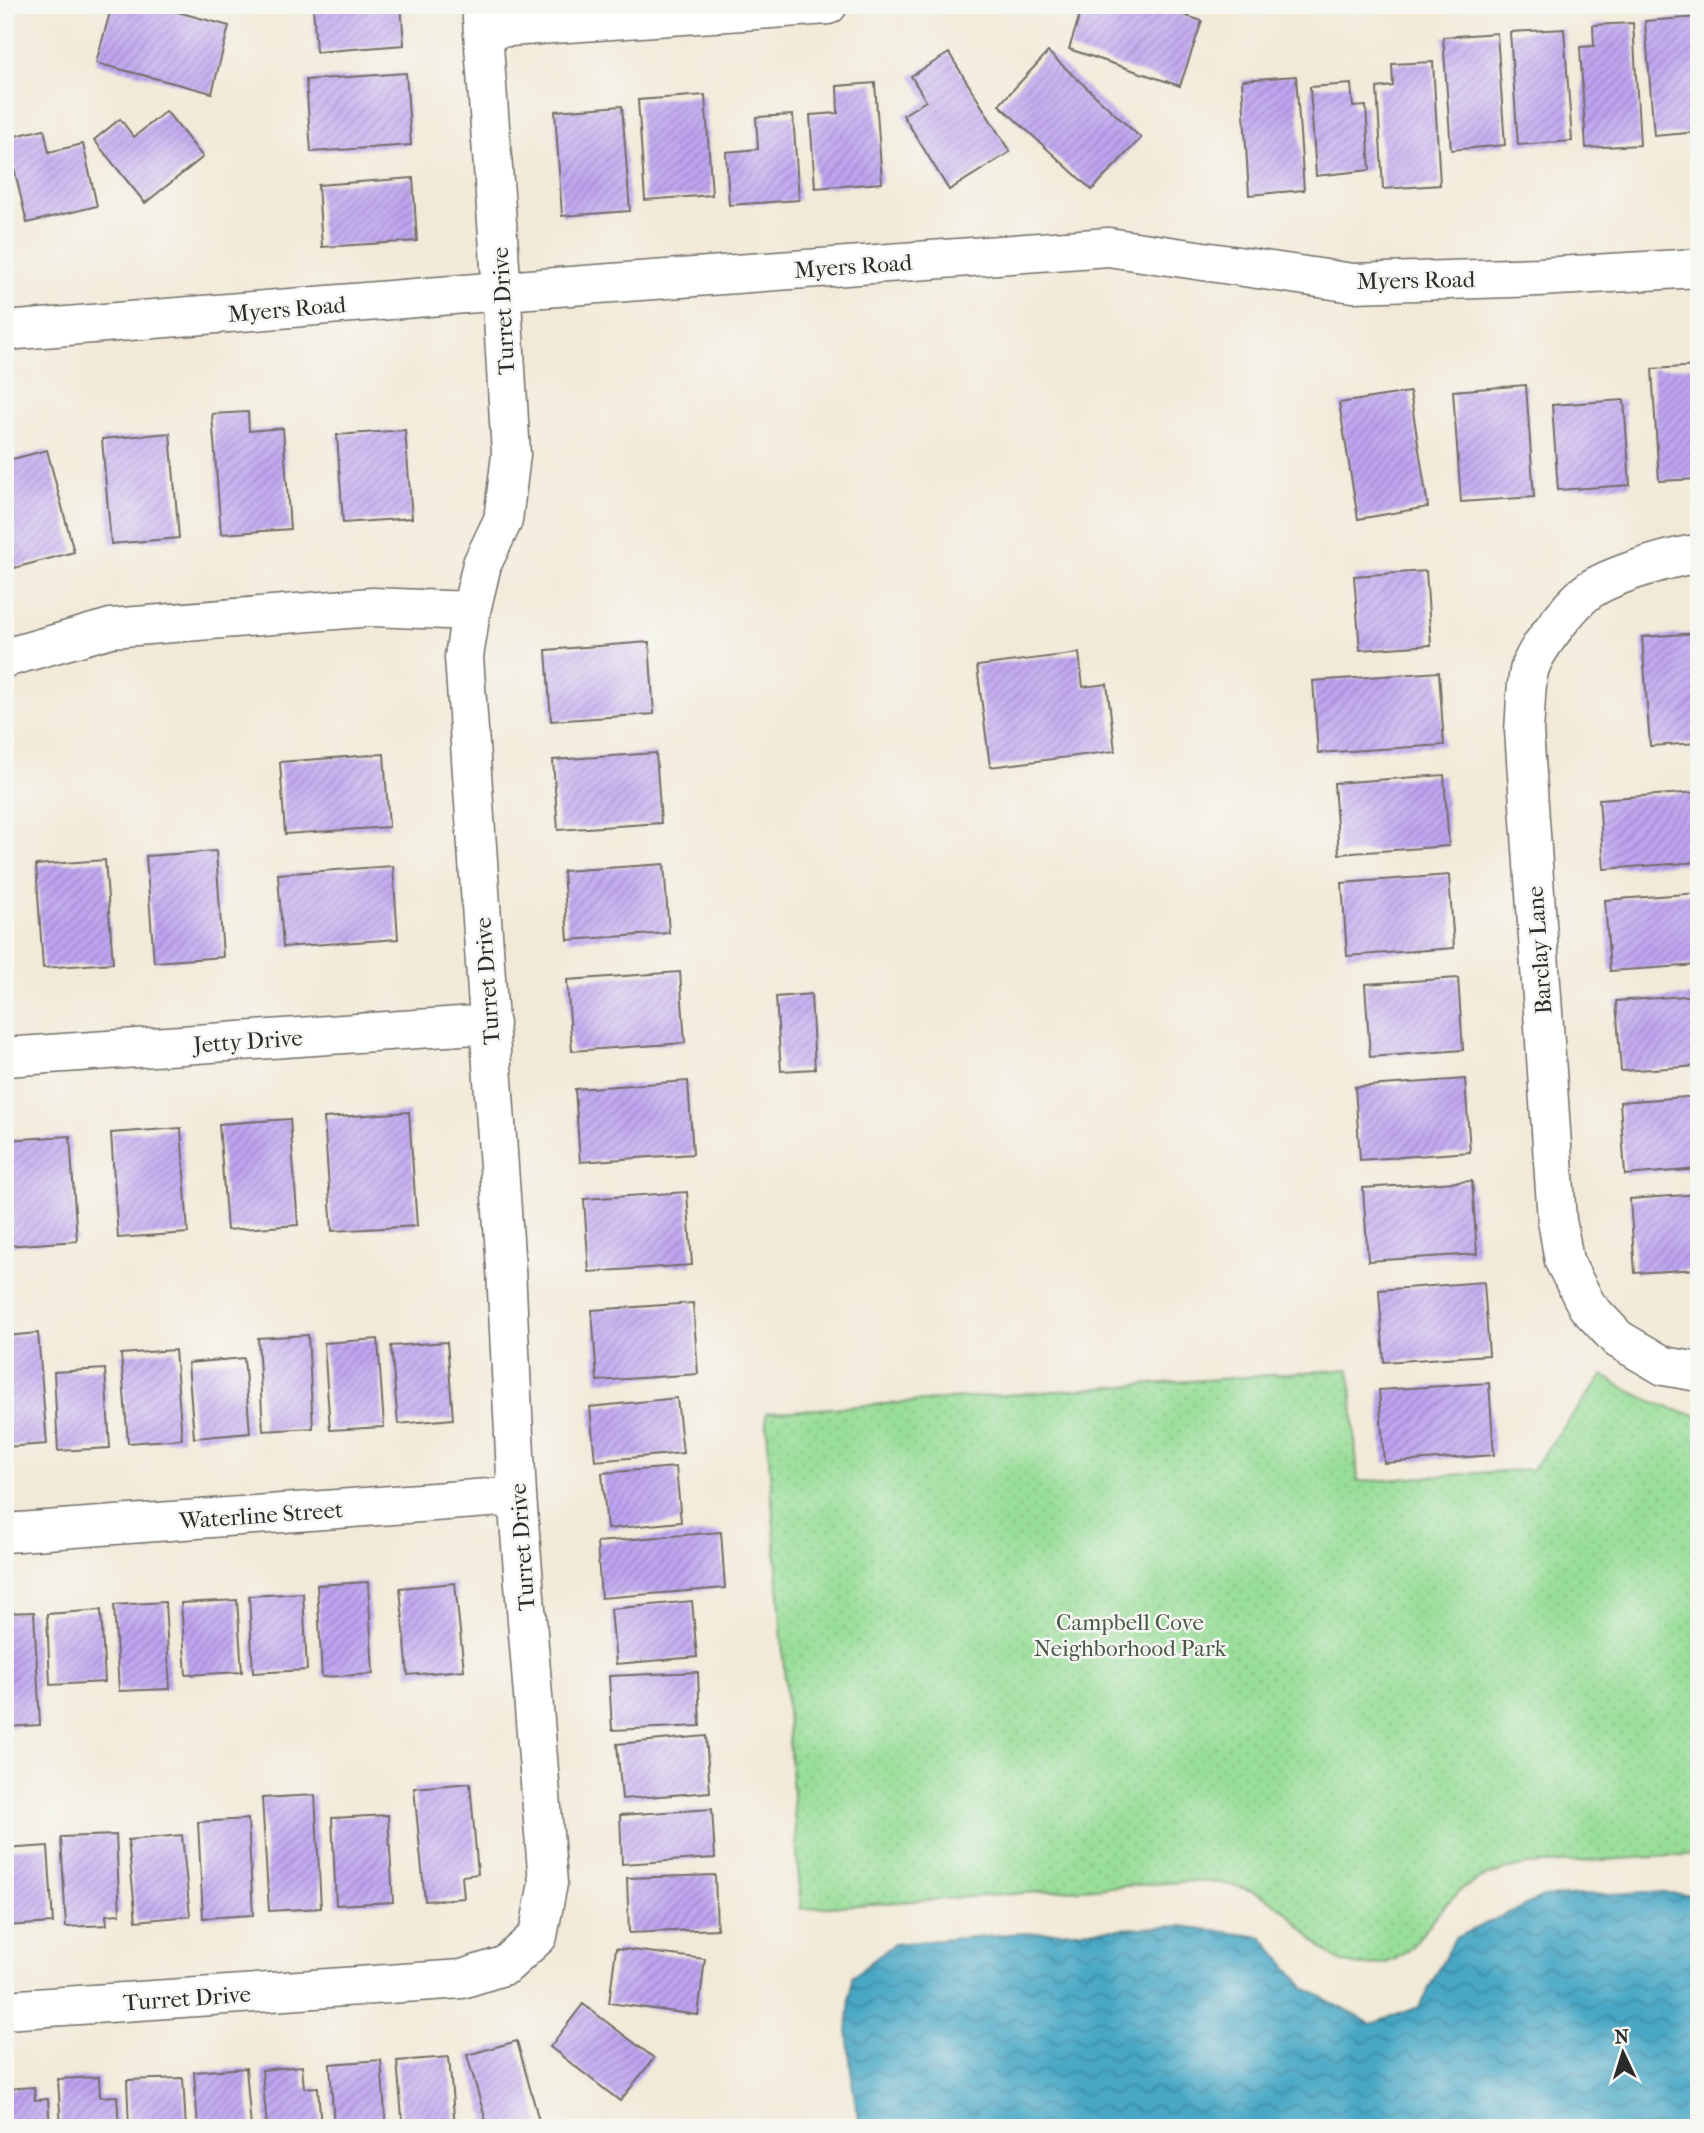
<svg xmlns="http://www.w3.org/2000/svg" width="1704" height="2133" font-family="'IM FELL French Canon',serif">
<defs>
<pattern id="park-dots" width="8" height="8" patternUnits="userSpaceOnUse" patternTransform="scale(1.75)"><rect width="8" height="8" fill="#98de98"/><path d="M2 2h.1M6 6h.1" fill="none" stroke="#83bf83" stroke-width="1.8" stroke-linecap="round"/></pattern>
<pattern id="water-waves" width="16" height="10" patternUnits="userSpaceOnUse" patternTransform="scale(1.75)"><rect width="16" height="10" fill="#46a7c5"/><path d="M0 5q4-4 8 0t8 0" fill="none" stroke="#3b88a0"/></pattern>
<pattern id="building-hatch" width="6" height="6" patternUnits="userSpaceOnUse" patternTransform="scale(1.75)"><rect width="6" height="6" fill="#bfa4f0"/><path d="M-1 1l2-2M0 6l6-6M5 7l2-2" fill="none" stroke="#9b86c3"/></pattern>
</defs>
<rect width="100%" height="100%" fill="#f6f6f2"/>
<filter id="ink" filterUnits="userSpaceOnUse"><feTurbulence type="fractalNoise" baseFrequency=".0143" numOctaves="2"/><feDisplacementMap in="SourceGraphic" scale="14" xChannelSelector="R" yChannelSelector="G"/><feConvolveMatrix kernelMatrix="1 2 1 2 8 2 1 2 1" color-interpolation-filters="sRGB"/></filter>
<filter id="wash" filterUnits="userSpaceOnUse"><feTurbulence type="fractalNoise" baseFrequency=".00686" numOctaves="4" result="noise"/><feDisplacementMap in="SourceGraphic" scale="28" xChannelSelector="R" yChannelSelector="G"/><feGaussianBlur stdDeviation="1.57" result="paint"/><feColorMatrix in="noise" values="0 0 0 0 0 0 0 0 0 0 0 0 0 0 0 0 0 1.4 0 .05"/><feComposite in="paint" operator="in"/></filter>
<g filter="url(#wash)">
<rect width="100%" height="100%" fill="#f2ead8"/>
<path fill="url(#park-dots)" stroke="#628462" stroke-width="2" d="M1350,1369L1358,1482L1532,1469L1603,1375C1633,1395 1663,1408 1699,1416V1854L1528,1865C1499,1870 1472,1878 1451,1899C1422,1927 1413,1965 1366,1966C1322,1967 1307,1925 1276,1904C1251,1887 1225,1882 1195,1881L801,1909L766,1413Z"/>
<path fill="url(#water-waves)" stroke="#386978" stroke-width="2" d="M1650,1892L1699,1895V2128H861L853,2089L847,2031L852,1977L894,1944L1008,1934L1181,1926L1262,1937L1305,1988L1371,2024L1419,2007L1455,1938L1543,1897Z"/>
<g id="blocks">
<path fill="url(#building-hatch)" d="M112,5H152L229,26L212,93L96,63Z
M313,5H401L404,45L316,52Z
M1083,5H1152L1202,21L1180,86L1069,49Z
M1699,17V132L1654,136L1645,21Z
M1633,23L1640,145L1586,148L1580,47L1594,46L1593,25Z
M1564,29L1572,141L1518,145L1510,32Z
M1497,33L1505,145L1451,150L1443,37Z
M1048,52L1141,138L1092,190L999,105Z
M949,53L1010,152L949,190L903,115L926,101L911,76Z
M1433,62L1440,185L1383,189L1377,88L1393,86L1392,64Z
M406,73L411,145L311,152L306,80Z
M1296,76L1304,190L1249,195L1242,80Z
M875,83L882,183L815,188L810,115L838,113L837,86Z
M1351,84L1353,107L1366,106L1370,170L1316,176L1310,87Z
M705,95L712,195L645,200L638,100Z
M622,106L630,211L562,216L555,111Z
M166,111L203,157L145,203L94,140L120,119L134,137Z
M793,115L799,200L729,205L726,152L758,149L756,117Z
M44,129L49,152L83,144L97,206L27,223L7,138Z
M413,178L417,241L322,247L318,185Z
M1699,366V479L1659,481L1652,369Z
M1526,385L1534,497L1461,502L1453,391Z
M1410,392L1428,507L1358,519L1339,403Z
M1624,400L1630,485L1558,490L1552,405Z
M248,412L249,431L283,428L290,529L221,534L212,414Z
M405,430L412,518L343,523L337,435Z
M170,433L179,538L111,544L102,439Z
M47,450L74,552L7,570L5,461Z
M1426,571L1431,645L1360,650L1354,576Z
M1699,633V743L1650,746L1642,637Z
M649,642L654,714L551,721L546,650Z
M1079,653L1083,687L1107,684L1115,751L990,767L977,666Z
M1439,672L1444,745L1318,753L1313,681Z
M656,753L661,823L558,830L553,760Z
M384,754L389,827L285,834L280,762Z
M1444,775L1449,846L1339,854L1334,783Z
M1699,792V862L1604,869L1599,799Z
M216,851L223,957L154,962L146,856Z
M105,860L113,963L43,968L36,865Z
M664,864L669,933L568,940L563,871Z
M393,866L398,939L283,947L278,874Z
M1449,875L1454,948L1347,956L1342,883Z
M1699,893V965L1610,971L1605,900Z
M680,972L685,1043L572,1051L567,980Z
M1458,978L1463,1050L1370,1057L1365,984Z
M811,994L815,1069L781,1071L776,997Z
M1699,995V1066L1621,1071L1616,1001Z
M1465,1079L1470,1152L1360,1160L1355,1087Z
M688,1081L693,1154L580,1162L575,1089Z
M1699,1096V1169L1625,1175L1620,1102Z
M409,1112L417,1226L332,1231L324,1118Z
M290,1119L298,1225L227,1230L219,1124Z
M181,1128L188,1233L118,1238L111,1133Z
M70,1136L77,1241L7,1246L5,1214V1140Z
M1472,1181L1477,1254L1368,1261L1363,1188Z
M687,1192L692,1265L589,1272L584,1199Z
M1699,1194V1269L1635,1273L1630,1199Z
M1484,1282L1489,1355L1384,1362L1379,1290Z
M693,1303L698,1374L597,1381L592,1310Z
M38,1333L47,1444L5,1447V1336Z
M308,1335L313,1428L263,1431L258,1338Z
M378,1339L384,1427L330,1430L324,1343Z
M447,1342L453,1419L398,1424L391,1346Z
M175,1350L182,1439L128,1443L121,1354Z
M244,1358L250,1433L194,1438L188,1363Z
M105,1369L110,1448L58,1451L54,1372Z
M1489,1383L1494,1455L1384,1463L1379,1390Z
M677,1398L683,1453L595,1461L590,1407Z
M676,1467L681,1522L607,1529L602,1473Z
M721,1532L725,1588L601,1598L597,1542Z
M368,1582L373,1674L322,1677L317,1585Z
M455,1583L464,1670L408,1675L400,1588Z
M303,1593L307,1670L253,1673L249,1596Z
M237,1600L242,1672L186,1675L181,1603Z
M692,1601L697,1657L616,1664L611,1609Z
M165,1602L170,1689L119,1691L114,1605Z
M101,1610L105,1682L50,1685L47,1614Z
M34,1612L40,1725L5,1727V1613Z
M698,1672L700,1726L612,1730L609,1676Z
M706,1736L710,1792L622,1799L617,1744Z
M470,1783L478,1874L462,1876L464,1898L425,1901L414,1788Z
M315,1795L321,1908L269,1911L262,1798Z
M712,1809L715,1858L622,1864L620,1815Z
M388,1815L393,1902L336,1905L332,1818Z
M248,1819L253,1915L203,1918L198,1822Z
M116,1835L120,1914L106,1915L107,1925L66,1927L61,1837Z
M182,1835L190,1916L136,1921L128,1840Z
M48,1846L53,1923L5,1926V1849Z
M715,1875L717,1929L629,1933L627,1878Z
M616,1948L705,1959L698,2015L609,2003Z
M583,2004L654,2058L620,2101L550,2047Z
M517,2041L541,2128H488L467,2055Z
M449,2057L455,2128H403L397,2061Z
M381,2060L386,2128H334L330,2064Z
M302,2066L304,2088L318,2087L321,2128H267L262,2070Z
M246,2068L251,2128H198L194,2072Z
M99,2077L100,2097L117,2096L119,2128H61L58,2079Z
M183,2078L186,2128H129L127,2080Z
M34,2087L35,2100L48,2099L50,2128H5V2089Z"/>
</g>
</g>
<g filter="url(#ink)">
<use href="#blocks" fill-opacity="0" stroke="#716e68" stroke-width="2"/>
<g fill="none" stroke-linecap="round" stroke-linejoin="round">
<defs>
<path id="minor" d="M483,29L828,5
M5,331L502,291L1108,247L1353,283L1539,277L1699,268
M1699,554C1673,556 1613,575 1591,589C1573,601 1534,650 1529,671C1525,690 1526,711 1524,730L1557,1220L1564,1261L1587,1306L1618,1339L1664,1366L1699,1372
M5,658L111,628L372,607L471,611
M5,1057L490,1024
M5,1533L517,1496
M5,2010L462,1979L506,1965L538,1936L548,1883L517,1496L506,1269L464,657L471,611L482,564L503,520L511,455L499,249L481,5"/>
</defs>
<use href="#minor" stroke="#716e68" stroke-width="41"/>
<use href="#minor" stroke="#fff" stroke-width="38"/>
</g>
</g>
<g text-anchor="middle" stroke-width="5" stroke-linejoin="round" paint-order="stroke">
<g font-size="23" fill="#2b2b2b" stroke="#f6f6f2">
<text transform="translate(853 266) rotate(-4)" y="8">Myers Road</text>
<text transform="translate(1416 280) rotate(-1)" y="8">Myers Road</text>
<text transform="translate(287 309) rotate(-5)" y="8">Myers Road</text>
<text transform="translate(503 311) rotate(-93)" y="8">Turret Drive</text>
<text transform="translate(1539 950) rotate(-94)" y="8">Barclay Lane</text>
<text transform="translate(487 981) rotate(-94)" y="8">Turret Drive</text>
<text transform="translate(248 1041) rotate(-4)" y="8">Jetty Drive</text>
<text transform="translate(261 1515) rotate(-4)" y="8">Waterline Street</text>
<text transform="translate(522 1547) rotate(-94)" y="8">Turret Drive</text>
<text transform="translate(187 1998) rotate(-4)" y="8">Turret Drive</text>
</g>
<g font-size="23" fill="#465846" stroke="#f6f6f2">
<text x="1130" y="1630">Campbell Cove<tspan x="1130" dy="26">Neighborhood Park</tspan></text>
</g>
</g>
<rect width="1704" height="2133" fill="none" stroke="#f6f6f2" stroke-width="28"/>
<g transform="translate(1623 2053) rotate(356)" stroke="#f6f6f2" stroke-width="5" paint-order="stroke">
<path d="M0-5L12 26L0 18L-12 26Z" fill="#2b2b2b"/>
<text y="-10" font-size="19" font-weight="bold" text-anchor="middle" fill="#2b2b2b">N</text>
</g>
</svg>
